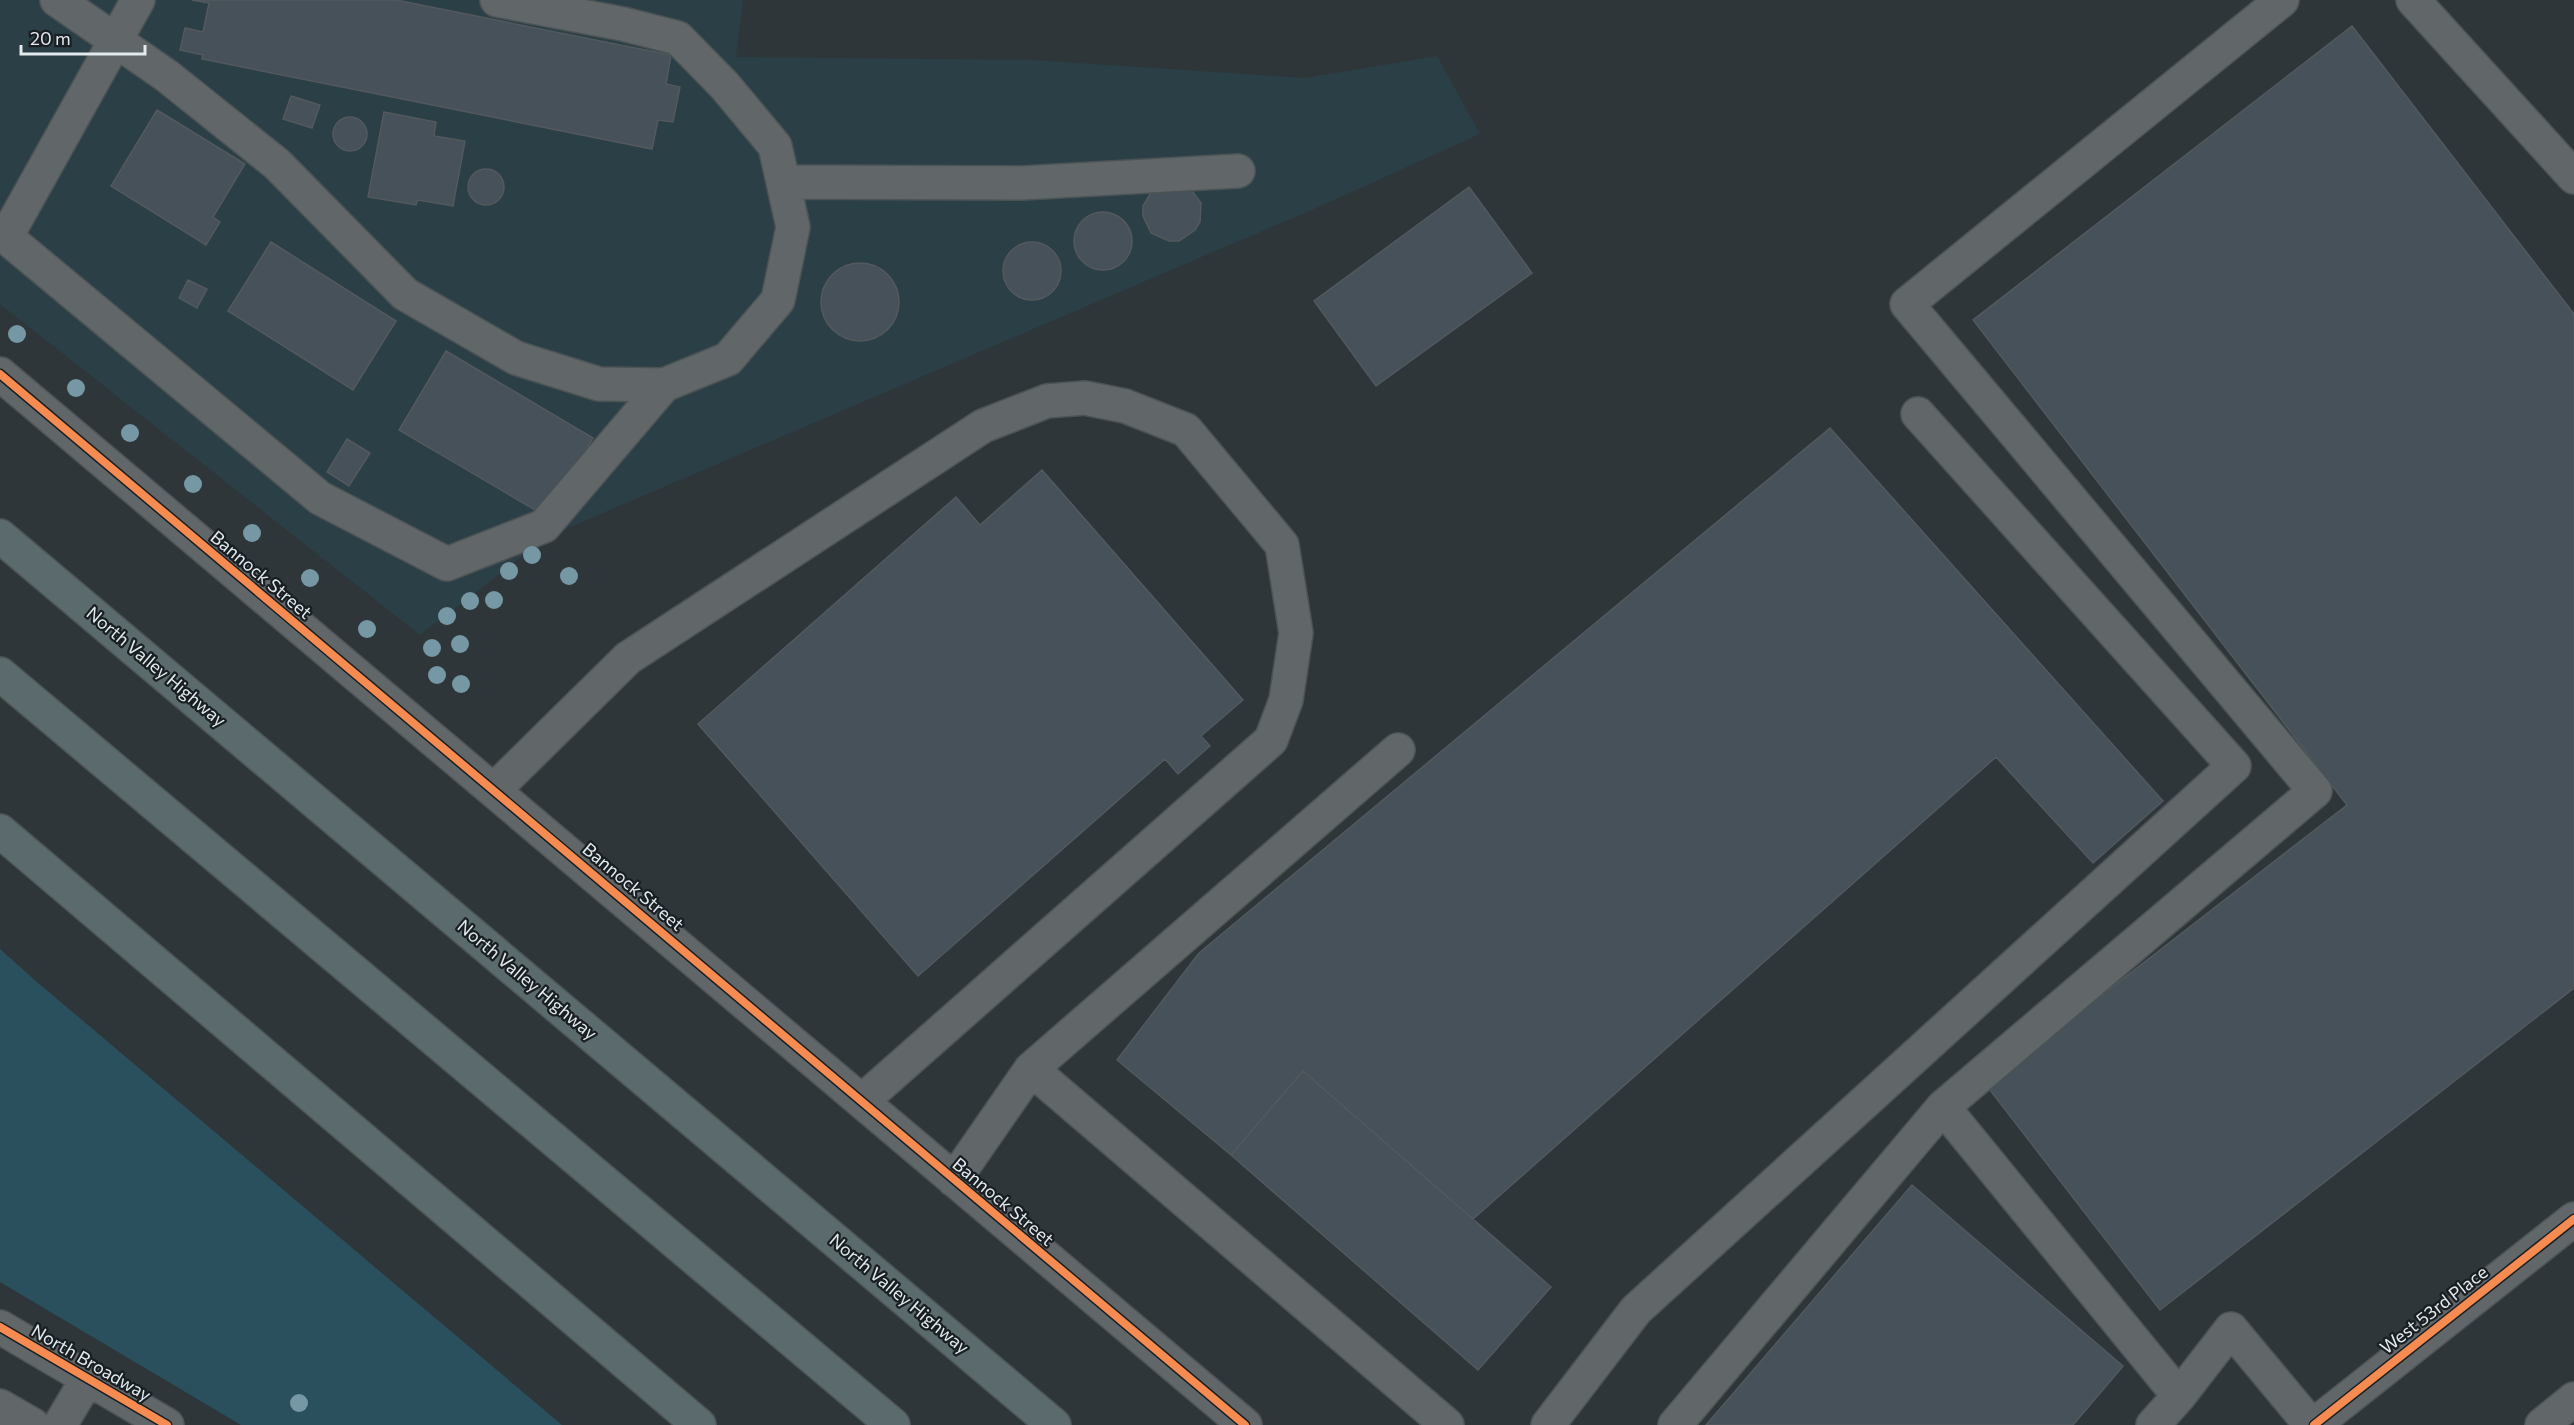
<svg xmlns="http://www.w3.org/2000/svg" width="2574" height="1425" font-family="Commissioner,sans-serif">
<rect width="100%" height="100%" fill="#2e3639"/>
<path fill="#2b3f46" d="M0,0H743L736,57L1032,60L1305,78L1437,56L1480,134L1314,209L549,536L420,635L0,304Z"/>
<path fill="#2a4f5d" d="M0,949L37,982L562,1425H241L0,1282Z"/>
<path fill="#465159" stroke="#53595d" stroke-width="1.5" d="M192,0H396L671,55L666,84L680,87L673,122L658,120L652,149L202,59L203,55L180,50L185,28L203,32L209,3Z
M2352,26L2574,314V988L2160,1310L1986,1085L2347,805L1973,320Z
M291,96L320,105L312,128L283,119Z
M157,110L245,164L213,217L220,222L206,245L111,186Z
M384,112L436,122L434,136L465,141L453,206L418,200L416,205L368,197Z
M333 134a17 17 0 1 1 34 0a17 17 0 1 1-34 0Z
M468 187a18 18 0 1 1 36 0a18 18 0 1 1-36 0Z
M1189,187L1201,203L1200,222L1195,230L1179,241H1169L1151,233L1143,216V206L1153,189Z
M1469,187L1532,273L1376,386L1314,301Z
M1074 241a29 29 0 1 1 58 0a29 29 0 1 1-58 0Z
M1003 271a29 29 0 1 1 58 0a29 29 0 1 1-58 0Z
M271,242L396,321L353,390L228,311Z
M821 302a39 39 0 1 1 78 0a39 39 0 1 1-78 0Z
M188,280L207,289L197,308L179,298Z
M446,351L593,438L547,517L399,430Z
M1830,428L2163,801L2093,863L1996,757L1473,1219L1303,1071L1231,1155L1117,1060L1199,953Z
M347,439L370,453L349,486L327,472Z
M1042,470L1243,700L1201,736L1210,746L1178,774L1165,759L918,976L698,724L956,497L980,525Z
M1303,1071L1551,1287L1478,1370L1231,1155Z
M1912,1185L2123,1366L2073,1425H1706Z"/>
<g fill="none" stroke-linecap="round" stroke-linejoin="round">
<defs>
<path id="minor" d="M57,0L167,76L277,164L405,294L516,358L599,384L664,385L728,359L778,300L793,227L775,146L725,86L678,38L623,24L497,0
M2413,0L2574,177
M783,182L1022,183L1238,171
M0,232L320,498L447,564L544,526L664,385
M6,237L138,0
M0,374L1245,1425
M494,790L628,658L983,426L1047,401L1085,398L1125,406L1186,430L1282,545L1296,633L1286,700L1271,740L862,1101
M1031,1069L1447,1425
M1943,1107L2315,791L1907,304L2282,0
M954,1180L1031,1069L1398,750
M0,1327L167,1425
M2179,1396L2231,1329L2311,1425
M0,1406L33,1425
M60,1425L88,1378
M1548,1425L1636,1310L2234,766L1918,414
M1675,1425L1943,1107L2179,1396L2153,1425
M2314,1425L2574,1219
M2542,1425L2574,1399"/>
<path id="highway" d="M0,536L1054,1425
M0,674L893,1425
M0,831L699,1425"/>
</defs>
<use href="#minor" stroke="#4c5355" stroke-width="36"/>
<use href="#highway" stroke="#4c5355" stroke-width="36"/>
<use href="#minor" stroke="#616769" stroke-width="33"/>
<use href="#highway" stroke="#5b6b6d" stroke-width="33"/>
<defs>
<path id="cycleway" d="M0,374L1245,1425
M0,1327L167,1425
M2314,1425L2574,1219"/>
</defs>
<use href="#cycleway" stroke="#181e21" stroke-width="11"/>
<use href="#cycleway" stroke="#f68b52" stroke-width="8"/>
</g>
<g fill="#7697a4">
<circle cx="17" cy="334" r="9"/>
<circle cx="76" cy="388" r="9"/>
<circle cx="130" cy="433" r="9"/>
<circle cx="193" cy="484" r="9"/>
<circle cx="252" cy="533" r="9"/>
<circle cx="532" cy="555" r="9"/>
<circle cx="509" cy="571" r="9"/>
<circle cx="569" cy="576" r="9"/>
<circle cx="310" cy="578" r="9"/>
<circle cx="494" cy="600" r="9"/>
<circle cx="470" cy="601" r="9"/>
<circle cx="447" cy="616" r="9"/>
<circle cx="367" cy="629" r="9"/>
<circle cx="460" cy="644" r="9"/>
<circle cx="432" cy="648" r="9"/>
<circle cx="437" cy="675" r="9"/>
<circle cx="461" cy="684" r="9"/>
<circle cx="299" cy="1403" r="9"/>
</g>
<g text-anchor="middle" stroke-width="4.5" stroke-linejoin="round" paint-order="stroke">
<g font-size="18" fill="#e2eaee" stroke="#181e21">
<text transform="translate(261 575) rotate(40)" y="6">Bannock Street</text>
<text transform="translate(156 667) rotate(40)" y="6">North Valley Highway</text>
<text transform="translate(633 887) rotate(40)" y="6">Bannock Street</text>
<text transform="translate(527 980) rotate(40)" y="6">North Valley Highway</text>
<text transform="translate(1003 1202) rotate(40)" y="6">Bannock Street</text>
<text transform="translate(899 1294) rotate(40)" y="6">North Valley Highway</text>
<text transform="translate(2434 1310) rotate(-38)" y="6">West 53rd Place</text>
<text transform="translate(91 1363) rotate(30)" y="6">North Broadway</text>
</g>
</g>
<path d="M21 45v9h124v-9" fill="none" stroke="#e2eaee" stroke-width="3"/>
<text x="30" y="45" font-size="18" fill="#e2eaee" stroke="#181e21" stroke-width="4.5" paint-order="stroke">20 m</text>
</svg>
